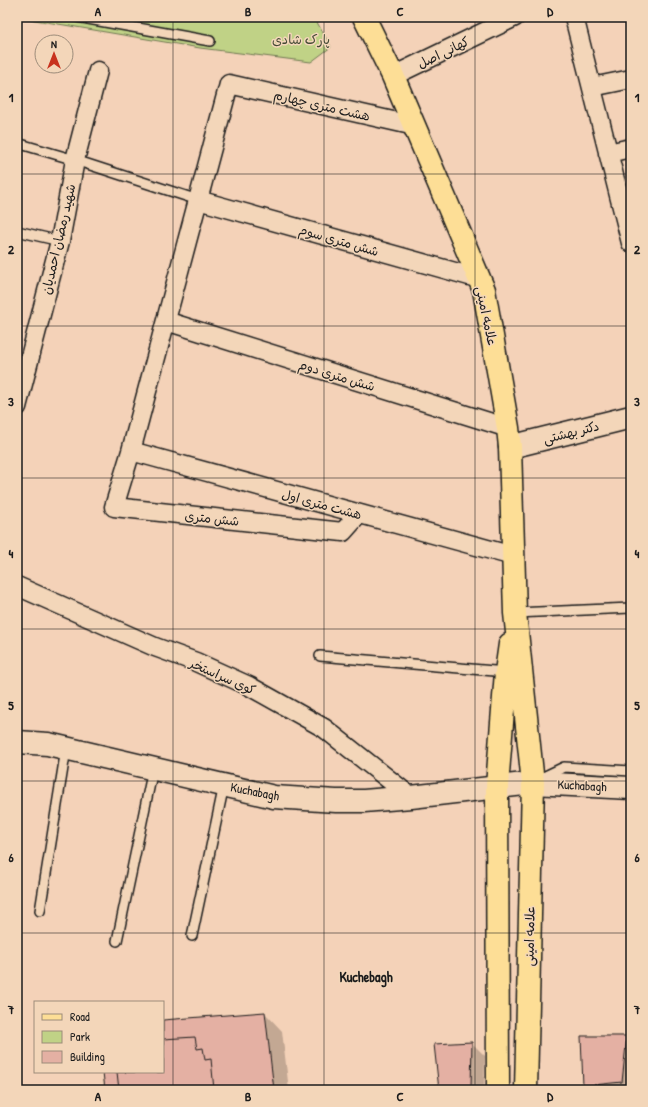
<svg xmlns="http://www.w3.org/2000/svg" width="648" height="1107" font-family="'Patrick Hand','Playpen Sans Arabic',sans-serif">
<rect width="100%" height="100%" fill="#f4d2b8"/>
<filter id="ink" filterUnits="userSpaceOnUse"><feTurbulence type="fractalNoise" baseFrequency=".025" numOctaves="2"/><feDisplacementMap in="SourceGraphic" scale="8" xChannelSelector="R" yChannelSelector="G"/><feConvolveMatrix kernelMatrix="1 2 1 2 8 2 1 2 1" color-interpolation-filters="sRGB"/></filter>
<g filter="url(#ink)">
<path fill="#c0d286" stroke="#6e7751" d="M17,17H314L331,47L311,62L200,48Z"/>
<path fill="#0003" d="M265,1013L282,1031L289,1090H107L104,1072H163V1021Z
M627,1037L631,1042V1090H589L584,1085Z
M472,1043L485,1056L484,1090H440Z"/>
<path fill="#e4b0a3" stroke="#1c1c1c" d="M265,1012L274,1090H105L103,1072H163V1020Z
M581,1036H627L622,1082L583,1086Z
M195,1037L197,1049L203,1048L205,1060L211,1059L214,1090H119L117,1072H163V1039Z
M472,1042L471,1087L469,1090H439L434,1044Z"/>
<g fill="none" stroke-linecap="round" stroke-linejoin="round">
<defs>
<path id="service" d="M77,17L210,41
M17,143L75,160L198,200
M17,231L60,241
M515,613L631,608
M320,656L506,672
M541,778L564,767L631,771
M40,911L66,749
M192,936L224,785
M117,941L153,769"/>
<path id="minor" d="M574,17L631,243
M393,76L515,17
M592,87L631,79
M608,153L631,148
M198,200L480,279
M166,321L508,428
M17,407L60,241L75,160L98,71
M131,451L513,556
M359,514L343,532L114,507L131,451L229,84L415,126
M17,586L155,647L196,662L249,686L324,728L411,797"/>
<path id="tertiary" d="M510,447L631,417"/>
<path id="secondary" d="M17,742L48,744L274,797L336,801H364L411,797L533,783L631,788"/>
<path id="primary" d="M364,17L393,76L484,290L508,428L510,447L515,613L533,783L526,1090
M498,1090L497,786L506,672L510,644"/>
</defs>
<use href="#service" stroke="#1c1c1c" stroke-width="12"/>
<use href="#minor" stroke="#1c1c1c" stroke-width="21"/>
<use href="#tertiary" stroke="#1c1c1c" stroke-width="25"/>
<use href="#secondary" stroke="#1c1c1c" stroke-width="25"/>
<use href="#primary" stroke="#1c1c1c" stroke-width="25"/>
<use href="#service" stroke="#f3d6b9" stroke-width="9"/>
<use href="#minor" stroke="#f3d6b9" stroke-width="18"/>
<use href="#tertiary" stroke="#f3d6b9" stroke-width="22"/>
<use href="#secondary" stroke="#f3d6b9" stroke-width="22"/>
<use href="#primary" stroke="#fdde96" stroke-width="22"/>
</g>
</g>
<path fill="none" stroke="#1c1c1c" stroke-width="1" stroke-opacity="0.55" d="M173,17V1090M324,17V1090M475,17V1090M17,174H631M17,326H631M17,478H631M17,629H631M17,781H631M17,933H631"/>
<g text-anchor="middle" stroke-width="3" stroke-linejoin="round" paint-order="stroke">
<g font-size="13" fill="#454a36" stroke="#f3d6b9">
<text x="301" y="44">پارک شادی</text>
</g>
<g font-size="13" fill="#1c1c1c" stroke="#f3d6b9">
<text transform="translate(443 52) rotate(-26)" y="5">کهانی اصل</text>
<text transform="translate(322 105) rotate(13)" y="5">هشت متری چهارم</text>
<text transform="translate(58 239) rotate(-77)" y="5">شهید رمضان احمدیان</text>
<text transform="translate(339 240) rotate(16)" y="5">شش متری سوم</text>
<text transform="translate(487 316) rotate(78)" y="5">علامه امینی</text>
<text transform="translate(337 375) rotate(17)" y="5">شش متری دوم</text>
<text transform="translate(571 432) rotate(-14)" y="5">دکتر بهشتی</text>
<text transform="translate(322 504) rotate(15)" y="5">هشت متری اول</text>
<text transform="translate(212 518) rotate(6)" y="5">شش متری</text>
<text transform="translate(223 676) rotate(24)" y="5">کوی سراستخر</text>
<text transform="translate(582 785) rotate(3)" y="5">Kuchabagh</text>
<text transform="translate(255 791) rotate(11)" y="5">Kuchabagh</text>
<text transform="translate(529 936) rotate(-89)" y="5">علامه امینی</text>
</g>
<g font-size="14" font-weight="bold" fill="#1c1c1c" stroke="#f3d6b9">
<text x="366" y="982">Kuchebagh</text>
</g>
</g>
<rect width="648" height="1107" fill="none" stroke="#f3d6b9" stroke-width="44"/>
<rect x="34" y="1001" width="130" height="72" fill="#f3d6b9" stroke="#9d8c7a"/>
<rect x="42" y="1014" width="20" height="6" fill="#fdde96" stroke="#9d8c7a"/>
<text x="70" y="1021" font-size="12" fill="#1c1c1c">Road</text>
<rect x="42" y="1031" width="20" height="12" fill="#c0d286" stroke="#9d8c7a"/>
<text x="70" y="1041" font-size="12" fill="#1c1c1c">Park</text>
<rect x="42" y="1051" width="20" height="12" fill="#e4b0a3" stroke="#9d8c7a"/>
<text x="70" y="1061" font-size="12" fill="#1c1c1c">Building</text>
<g transform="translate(54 54)"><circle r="19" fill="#f3d6b9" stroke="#9d8c7a"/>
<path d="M0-3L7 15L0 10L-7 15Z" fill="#c8321e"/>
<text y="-6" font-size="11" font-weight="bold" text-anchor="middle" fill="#1c1c1c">N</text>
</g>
<rect x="22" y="22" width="604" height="1063" fill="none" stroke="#1c1c1c" stroke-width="1.5"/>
<g font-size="13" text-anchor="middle" font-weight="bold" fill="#1c1c1c">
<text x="98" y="16">A</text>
<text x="248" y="16">B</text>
<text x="400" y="16">C</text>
<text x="550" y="16">D</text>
<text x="11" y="102">1</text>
<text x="637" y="102">1</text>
<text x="11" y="254">2</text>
<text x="637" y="254">2</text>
<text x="11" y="406">3</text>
<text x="637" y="406">3</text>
<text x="11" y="558">4</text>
<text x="637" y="558">4</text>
<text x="11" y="710">5</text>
<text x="637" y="710">5</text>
<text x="11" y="862">6</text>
<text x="637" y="862">6</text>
<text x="11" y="1014">7</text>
<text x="637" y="1014">7</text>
<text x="98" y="1101">A</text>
<text x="248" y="1101">B</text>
<text x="400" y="1101">C</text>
<text x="550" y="1101">D</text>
</g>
</svg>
